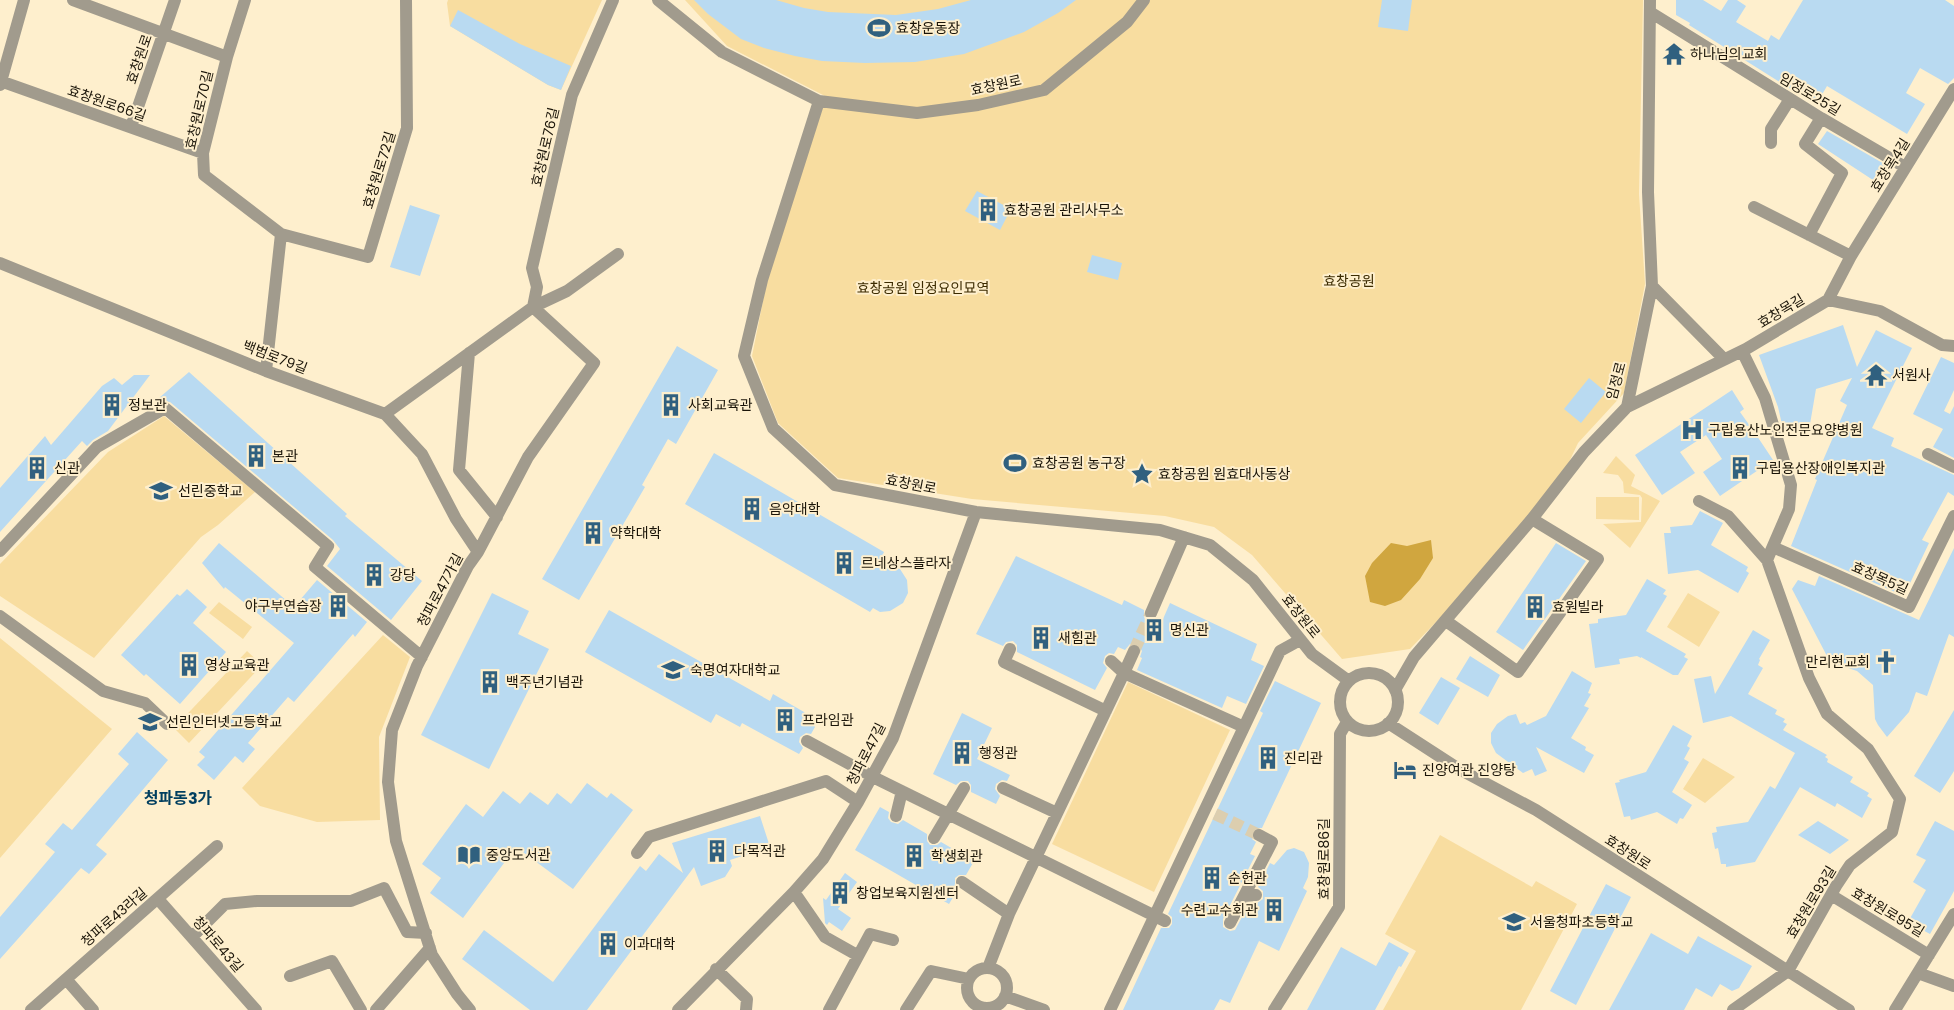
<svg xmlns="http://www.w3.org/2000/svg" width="1954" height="1010" font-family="Poppins,'Noto Sans KR',sans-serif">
<rect width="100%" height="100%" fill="#feefcd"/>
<path fill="#f8dda0" d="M448,0H602L561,90L548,85L450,26L447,3Z
M685,0H1643L1639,194L1645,284L1624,393L1578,443L1561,479L1469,588L1410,649L1342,659L1252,555L1214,527L1165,516L972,499L838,478L778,423L752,356L767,281L825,96L727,46Z
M164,416L255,492L218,525L201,537L94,658L0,596V564L108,452Z
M1616,456L1635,475L1631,486L1660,501L1630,548L1603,524L1641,522L1642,498L1640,495L1624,493L1623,482L1618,475L1603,473Z
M1596,497H1639V520L1596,519Z
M1688,593L1720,612L1699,647L1667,627Z
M219,602L252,627L243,639L209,613Z
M383,635L410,657L379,737L380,820L317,822L260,806L242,788Z
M0,638L112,729L0,858Z
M247,651L262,665L189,743L174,728Z
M1128,682L1230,730L1154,892L1052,844Z
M1703,758L1735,777L1705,803L1683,789Z
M1440,835L1532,887L1536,881L1577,904L1521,1010H1383L1416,951L1385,934Z"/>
<path fill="#d0a63f" d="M1431,540L1433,558L1420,579L1401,600L1385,606L1370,602L1365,576L1372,563L1391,543L1407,546Z"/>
<path fill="#b9daf1" d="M694,0H776L804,8L828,12L896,15L938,9L971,0H1076L1058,13L1024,32L964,54L915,62L865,63L822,61L795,56L764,48L741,39L708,14Z
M1382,0H1412L1408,31L1378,27Z
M1676,0H1703L1721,11L1728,0H1737L1746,6L1736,22L1768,41L1771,35L1779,40L1803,0H1945L1954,6V78L1948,84L1920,68L1906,93L1925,104L1907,134L1827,86L1816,105L1689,25L1690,23L1676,15Z
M458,10L520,44L571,66L561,90L548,85L450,26Z
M1827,131L1886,165L1876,182L1818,144Z
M977,191L1011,209L1000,230L965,211Z
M410,205L440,215L420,276L390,267Z
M1092,255L1122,263L1118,280L1087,272Z
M1843,325L1857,367L1876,330L1912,348L1872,428L1894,438L1891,446L1954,475V496L1948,492L1922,540L1929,543L1904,596L1791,546L1817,480L1815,479L1847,405L1840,401L1852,378L1816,389L1809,430L1783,429L1778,407L1759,355Z
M677,346L718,370L676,444L668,439L642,485L645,487L579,600L542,579Z
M1941,357L1954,363V390L1944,411L1950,414L1954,406V458L1933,447L1943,429L1913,414Z
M189,372L347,514L345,516L422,581L391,620L327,566L340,549L333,540L170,402L162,401L159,398Z
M134,375H150L108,431L93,440L87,446L82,441L0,532V488L45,436L51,445L102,386L114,378L122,385Z
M1589,378L1606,392L1581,423L1564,409Z
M1732,390L1744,409L1740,412L1750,426L1730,425L1757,436L1773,460L1720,496L1703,472L1722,459L1706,435L1680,452L1695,473L1662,495L1635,455Z
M714,453L884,552L881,558L900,569L907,580L908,593L903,603L890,611L880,612L873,608L870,612L685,504Z
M1700,511L1723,523L1711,545L1748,567L1746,571L1749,573L1738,593L1698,570L1668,574L1664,533H1671L1670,527L1692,525Z
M219,543L294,607L317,580L367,622L355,637L353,634L294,702L288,697L248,743L255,749L243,763L235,756L214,780L197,765L205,757L199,752L294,643L225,587L224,589L202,563Z
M1556,543L1586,561L1523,650L1496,632Z
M1954,548V637L1949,634L1927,696L1916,692L1909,712L1887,737L1878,725L1875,719L1873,685L1857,671L1839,665L1828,658L1792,589L1798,580L1815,586L1819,576L1919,620Z
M1016,556L1122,605L1124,600L1144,610V617L1148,621H1152L1158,617L1163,619L1170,603L1257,644L1251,660L1264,666L1246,704L1227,696L1222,708L1137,670L1142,658L1140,657L1142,651L1137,643L1130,644L1125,650L1118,647L1114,654L1109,653L1105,656L1103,663L1107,668L1095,690L1017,652V645L1013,641L1006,642L1003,646L976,634Z
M1647,579L1666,590L1663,594L1667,596L1646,631L1686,654L1684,657L1688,659L1678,675H1673L1641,657V658L1637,656L1619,659L1620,664L1595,668L1589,624L1598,623V619L1626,615Z
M187,589L207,607L193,623L226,652L180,704L146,674L144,676L121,655L177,594L180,596Z
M492,593L529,611L518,634L549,649L489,769L421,735Z
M609,610L770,701L773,694L804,712L815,727L811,734L806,733L800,737L799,742L803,748L799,754L742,723L740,727L716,714L711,723L585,652Z
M1753,630L1770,640L1759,659L1760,660L1758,665L1763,668L1748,694L1777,710L1775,714L1785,719L1783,722L1787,724L1783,730L1827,755L1825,757L1828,759L1827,762L1853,777L1850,782L1869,793L1867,796L1872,799L1862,818L1837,803L1835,807L1800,787L1755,862L1726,867V864H1721L1718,848L1715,849L1712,833L1717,832L1716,827L1748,822L1770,786L1775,789L1795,753L1731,716L1703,723L1694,679L1711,676L1715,694Z
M1470,656L1500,675L1488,697L1456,679Z
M1572,671L1592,683L1588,693L1591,694L1584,706L1589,708L1571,738L1586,747L1585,750L1594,755L1584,773L1536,747L1547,771L1535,776L1532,769L1523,773L1496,753L1491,743V733L1497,724L1508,716L1516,714L1520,724L1525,722L1527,725L1546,716Z
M1441,677L1460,688L1438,725L1419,713Z
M1275,681L1321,703L1262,828H1255L1252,832V839L1256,842L1250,854L1255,856L1223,919V927L1230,931L1235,930L1249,904L1257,903L1263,899V891L1258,887L1270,863L1274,865L1287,850L1294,848L1304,852L1309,863L1308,877L1303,888L1307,891L1279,951L1259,941L1230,1003L1220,999L1214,1010H1123L1161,928H1169L1172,924V917L1168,914L1263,713L1260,711Z
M1954,710V771L1940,793L1914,776Z
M962,713L992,728L977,759L1010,775L1007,781L1002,780L996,784L995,789L1000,796L996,804L971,792V785L968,781H961L956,785L933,774Z
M1673,725L1692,736L1687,746L1690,748L1684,759L1689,762L1672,792L1692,805L1683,819L1680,818L1677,824L1657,812L1631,820L1630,816L1624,817L1615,783L1620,782L1619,780L1646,772Z
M137,732L168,760L96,845L107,854L89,874L81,868L0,959V917L55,852L45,844L63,823L72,830L129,764L118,754Z
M587,783L607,798L611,793L633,810L573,889L516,847L463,918L430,893L441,878L422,864L466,804L483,817L503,791L520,804L530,792L548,805L557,793L571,804Z
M880,807L889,812L888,818L891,822L898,824L903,820L927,834V841L930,845H937L941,842L974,861L966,875H959L955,878V885L958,889L949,904L855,850Z
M760,816L770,847L730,860L732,866L725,877L701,886L694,867L587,1010H530L462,959L484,930L553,982L640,866L646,871L659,854L683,873L672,843Z
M1818,821L1849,840L1830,854L1798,835Z
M1935,821L1954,831V891L1930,934L1908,922L1926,890L1913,882L1926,860L1916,855Z
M845,873L857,882L838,909L851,918L842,931L829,922L827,925L825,923L823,898L826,900Z
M1606,884L1631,897L1576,1005L1550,991Z
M1651,933L1688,954L1698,936L1752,966L1739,988L1732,991L1720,984L1712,997L1696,988L1684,1010H1609Z
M1389,942L1409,953L1401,967L1399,966L1375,1010H1307L1341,947L1376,966Z"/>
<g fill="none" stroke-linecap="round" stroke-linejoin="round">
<path stroke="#dcceaf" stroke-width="12" stroke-dasharray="12 6" stroke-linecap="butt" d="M1134,651L1151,613
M1215,814L1259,835"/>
<path stroke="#a19b8d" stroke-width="12" d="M73,0L227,57
M245,0L227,57L203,153L204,175L281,234L266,371
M658,0L722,52L819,101L762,280L744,356L773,428L835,485L976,512L1160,530L1210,545L1253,580L1312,654L1349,681
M1650,12L1821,118L1905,167
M0,81L203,153
M0,85L24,0
M819,101L917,113L978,105L1044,90L1127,22L1144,0
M131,127L175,0
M1771,143V129L1790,99
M1754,207L1851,256
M281,234L368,257L407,128L406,0
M1809,235L1842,173L1805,144L1821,118
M0,263L266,371L385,414L422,454L456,519L478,552
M1652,286L1724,359
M1828,300L1851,256L1954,89
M469,353L459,470L497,517
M1627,407L1746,349L1828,300L1880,311L1942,345L1954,346
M385,414L533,307L537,287L532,268L572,95L613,0
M1928,454L1954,467
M1699,501L1728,516L1767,560
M1773,547L1909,607L1954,516
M0,551L97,447L165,408L328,546L315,567L422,657
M1151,613L1184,537
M0,616L103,691L145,703L167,724
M1446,621L1518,672L1598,559L1532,519
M1010,649L1004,662L1106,711
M1111,661L1124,673L1134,651
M1340 702a29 29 0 1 1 58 0a29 29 0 1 1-58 0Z
M1395,690L1414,657L1532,519L1584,452L1627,407L1652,286L1648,192L1650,0
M1388,723L1459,769L1536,810L1849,1010
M807,741L868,774
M875,778L1165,921
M1003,788L1057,813
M896,816L902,791
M934,838L964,788
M637,853L649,837L826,781L858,802
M962,882L1009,914
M794,892L825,937L857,955
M1256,895L1244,896L1272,842L1259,835
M1831,895L1929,955
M158,899L256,1010
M1230,923L1244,896
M192,937L225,904L257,901H351L384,888L407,932L426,933
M988,968L1009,914L1124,673L1244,727
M967 988a20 20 0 1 1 40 0a20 20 0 1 1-40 0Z
M716,969L747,999L746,1010
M1918,973L1954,986
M290,976L332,961L361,1010
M66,979L93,1010
M1005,996L1044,1010
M31,1010L217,846
M376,1010L430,948
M470,1010L457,994L432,955L396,841L388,782L392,730L417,666L468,566L478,552L528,457L594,363L533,307L567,291L618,254
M678,1010L794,892L823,859L858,802L893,738L976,512
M829,1010L870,934L893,940
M906,1010L931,971L969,979
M1110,1010L1280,651L1300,640
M1274,1010L1339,907L1340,734L1347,722
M1733,1010L1788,971L1836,886L1850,865L1892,832L1900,799L1868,749L1827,714L1809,678L1767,560L1789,509L1791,485L1765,398L1742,351
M1895,1010L1954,914"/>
</g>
<defs>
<symbol id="stadium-bare" viewBox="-9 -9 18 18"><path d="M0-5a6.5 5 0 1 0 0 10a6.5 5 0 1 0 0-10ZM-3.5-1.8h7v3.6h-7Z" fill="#30607f" stroke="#feefcd" stroke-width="2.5" paint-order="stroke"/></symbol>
<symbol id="temple-bare" viewBox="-9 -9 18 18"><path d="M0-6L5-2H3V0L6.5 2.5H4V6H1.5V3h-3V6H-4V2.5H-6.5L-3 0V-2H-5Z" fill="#30607f" stroke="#feefcd" stroke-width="2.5" paint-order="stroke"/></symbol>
<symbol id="building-bare" viewBox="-9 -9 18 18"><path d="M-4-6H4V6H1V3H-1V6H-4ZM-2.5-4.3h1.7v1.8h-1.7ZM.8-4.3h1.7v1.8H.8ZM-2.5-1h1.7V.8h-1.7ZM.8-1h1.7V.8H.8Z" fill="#30607f" stroke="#feefcd" stroke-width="2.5" paint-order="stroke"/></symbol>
<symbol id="hospital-bare" viewBox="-9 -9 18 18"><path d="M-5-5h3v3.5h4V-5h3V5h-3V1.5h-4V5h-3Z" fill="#30607f" stroke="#feefcd" stroke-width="2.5" paint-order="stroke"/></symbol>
<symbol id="sight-bare" viewBox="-9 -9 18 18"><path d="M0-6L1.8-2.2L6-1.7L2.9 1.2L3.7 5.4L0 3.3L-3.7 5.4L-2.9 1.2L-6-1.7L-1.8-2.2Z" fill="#30607f" stroke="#feefcd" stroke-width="2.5" paint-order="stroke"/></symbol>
<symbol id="school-bare" viewBox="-9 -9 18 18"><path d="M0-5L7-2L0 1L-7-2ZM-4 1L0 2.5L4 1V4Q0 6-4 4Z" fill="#30607f" stroke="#feefcd" stroke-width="2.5" paint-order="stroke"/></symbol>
<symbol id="church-bare" viewBox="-9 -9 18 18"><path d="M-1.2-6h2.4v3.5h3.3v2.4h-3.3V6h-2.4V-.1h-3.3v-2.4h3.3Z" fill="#30607f" stroke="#feefcd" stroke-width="2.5" paint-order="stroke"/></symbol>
<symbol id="university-bare" viewBox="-9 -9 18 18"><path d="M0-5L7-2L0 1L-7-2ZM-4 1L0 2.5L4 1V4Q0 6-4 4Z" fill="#30607f" stroke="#feefcd" stroke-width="2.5" paint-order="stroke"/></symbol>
<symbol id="hotel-bare" viewBox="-9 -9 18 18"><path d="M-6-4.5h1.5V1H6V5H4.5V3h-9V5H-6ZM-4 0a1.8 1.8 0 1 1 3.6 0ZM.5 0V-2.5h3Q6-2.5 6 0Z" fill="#30607f" stroke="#feefcd" stroke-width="2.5" paint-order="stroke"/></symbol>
<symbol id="library-bare" viewBox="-9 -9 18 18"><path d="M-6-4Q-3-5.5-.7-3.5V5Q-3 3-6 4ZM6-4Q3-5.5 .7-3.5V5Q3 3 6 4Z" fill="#30607f" stroke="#feefcd" stroke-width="2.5" paint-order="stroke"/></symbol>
</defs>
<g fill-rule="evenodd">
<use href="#stadium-bare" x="863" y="12" width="32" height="32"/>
<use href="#temple-bare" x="1658" y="38" width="32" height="32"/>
<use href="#building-bare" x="972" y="194" width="32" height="32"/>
<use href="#temple-bare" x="1860" y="359" width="32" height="32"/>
<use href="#building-bare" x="96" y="389" width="32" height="32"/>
<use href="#building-bare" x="655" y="389" width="32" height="32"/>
<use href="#hospital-bare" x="1676" y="414" width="32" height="32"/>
<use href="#building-bare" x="240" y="440" width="32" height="32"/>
<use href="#stadium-bare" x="999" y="447" width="32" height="32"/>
<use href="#building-bare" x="21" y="452" width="32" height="32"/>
<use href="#building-bare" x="1724" y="452" width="32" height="32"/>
<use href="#sight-bare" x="1126" y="458" width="32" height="32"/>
<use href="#school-bare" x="145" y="475" width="32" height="32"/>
<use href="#building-bare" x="736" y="493" width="32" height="32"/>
<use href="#building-bare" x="577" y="517" width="32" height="32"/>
<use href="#building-bare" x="828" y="547" width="32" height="32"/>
<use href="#building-bare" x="358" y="559" width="32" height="32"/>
<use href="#building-bare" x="322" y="590" width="32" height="32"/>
<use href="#building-bare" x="1519" y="591" width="32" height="32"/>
<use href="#building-bare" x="1138" y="614" width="32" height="32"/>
<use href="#building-bare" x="1025" y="622" width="32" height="32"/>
<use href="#church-bare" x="1870" y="646" width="32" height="32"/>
<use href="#building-bare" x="173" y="649" width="32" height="32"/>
<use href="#university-bare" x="657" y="654" width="32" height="32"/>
<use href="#building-bare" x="474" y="666" width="32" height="32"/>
<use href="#building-bare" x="769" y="704" width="32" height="32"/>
<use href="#school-bare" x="134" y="706" width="32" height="32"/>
<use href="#building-bare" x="946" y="737" width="32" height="32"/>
<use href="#building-bare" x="1252" y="742" width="32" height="32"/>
<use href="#hotel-bare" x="1389" y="754" width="32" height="32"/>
<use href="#building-bare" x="701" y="835" width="32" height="32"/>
<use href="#library-bare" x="453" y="839" width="32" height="32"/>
<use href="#building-bare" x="898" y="840" width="32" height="32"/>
<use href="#building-bare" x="1196" y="862" width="32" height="32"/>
<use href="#building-bare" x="824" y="877" width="32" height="32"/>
<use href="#building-bare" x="1258" y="894" width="32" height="32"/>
<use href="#school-bare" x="1498" y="906" width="32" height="32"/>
<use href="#building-bare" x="592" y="928" width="32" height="32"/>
</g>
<g text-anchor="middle" stroke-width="4" stroke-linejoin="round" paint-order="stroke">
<g font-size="14" fill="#1a1408" stroke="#feefcd" text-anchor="start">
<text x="896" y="33">효창운동장</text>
<text x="1690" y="59">하나님의교회</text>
<text x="1004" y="215">효창공원 관리사무소</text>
<text x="1892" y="380">서원사</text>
<text x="128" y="410">정보관</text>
<text x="688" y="410">사회교육관</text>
<text x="1708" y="435">구립용산노인전문요양병원</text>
<text x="272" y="461">본관</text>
<text x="1032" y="468">효창공원 농구장</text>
<text x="54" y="473">신관</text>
<text x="1756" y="473">구립용산장애인복지관</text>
<text x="1158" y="479">효창공원 원효대사동상</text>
<text x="178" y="496">선린중학교</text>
<text x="769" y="514">음악대학</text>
<text x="610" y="538">약학대학</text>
<text x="861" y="568">르네상스플라자</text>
<text x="390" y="580">강당</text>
<text x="322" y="611" text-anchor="end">야구부연습장</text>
<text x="1552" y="612">효원빌라</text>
<text x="1170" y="635">명신관</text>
<text x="1058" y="643">새힘관</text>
<text x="1870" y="667" text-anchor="end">만리현교회</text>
<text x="205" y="670">영상교육관</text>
<text x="690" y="675">숙명여자대학교</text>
<text x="506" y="687">백주년기념관</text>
<text x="802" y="725">프라임관</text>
<text x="166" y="727">선린인터넷고등학교</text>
<text x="979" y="758">행정관</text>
<text x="1284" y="763">진리관</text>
<text x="1422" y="775">진양여관 진양탕</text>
<text x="734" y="856">다목적관</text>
<text x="486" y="860">중앙도서관</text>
<text x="931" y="861">학생회관</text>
<text x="1228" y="883">순헌관</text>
<text x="856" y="898">창업보육지원센터</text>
<text x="1258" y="915" text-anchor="end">수련교수회관</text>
<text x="1530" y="927">서울청파초등학교</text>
<text x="624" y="949">이과대학</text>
</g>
<g font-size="14" fill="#1a1408" stroke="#feefcd">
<text transform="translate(139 59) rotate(-71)" y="5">효창원로</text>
<text transform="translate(996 85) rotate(-12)" y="5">효창원로</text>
<text transform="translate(1810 94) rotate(31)" y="5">임정로25길</text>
<text transform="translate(107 103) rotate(19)" y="5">효창원로66길</text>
<text transform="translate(199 110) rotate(-77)" y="5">효창원로70길</text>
<text transform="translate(545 147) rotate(-77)" y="5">효창원로76길</text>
<text transform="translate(1890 165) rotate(-58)" y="5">효창목4길</text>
<text transform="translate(379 170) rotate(-73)" y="5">효창원로72길</text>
<text transform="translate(1781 311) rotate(-31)" y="5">효창목길</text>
<text transform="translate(275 357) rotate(21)" y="5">백범로79길</text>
<text transform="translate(1616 381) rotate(-75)" y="5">임정로</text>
<text transform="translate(911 484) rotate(11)" y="5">효창원로</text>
<text transform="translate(1880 578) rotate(24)" y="5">효창목5길</text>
<text transform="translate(440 590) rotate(-62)" y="5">청파로47가길</text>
<text transform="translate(1301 616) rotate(51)" y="5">효창원로</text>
<text transform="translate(866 754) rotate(-63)" y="5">청파로47길</text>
<text transform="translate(1628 852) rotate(33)" y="5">효창원로</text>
<text transform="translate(1324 859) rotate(-90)" y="5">효창원로86길</text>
<text transform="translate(1811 902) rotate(-59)" y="5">효창원로93길</text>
<text transform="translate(1888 912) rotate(31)" y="5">효창원로95길</text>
<text transform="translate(114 917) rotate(-41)" y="5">청파로43라길</text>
<text transform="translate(218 944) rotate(49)" y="5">청파로43길</text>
</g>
<g font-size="14" fill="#3c2b00" stroke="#feefcd">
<text x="1349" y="286">효창공원</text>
<text x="923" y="293">효창공원 임정요인묘역</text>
</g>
<g font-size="16" font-weight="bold" fill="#003e5f" stroke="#feefcd">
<text x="178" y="804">청파동3가</text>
</g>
</g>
</svg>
